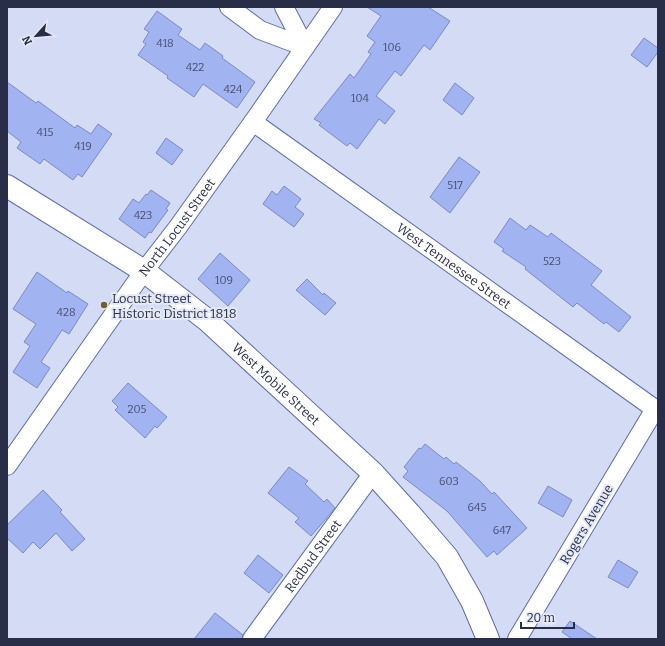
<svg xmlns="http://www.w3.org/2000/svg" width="665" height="646" font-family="Bitter,serif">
<rect width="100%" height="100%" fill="#d3dbf5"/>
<path fill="#a1b3f0" stroke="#798ac5" d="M367,7H428L450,21L430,50L424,45L401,76L395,71L376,96L395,111L385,124L379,119L357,149L350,143L347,146L319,125L321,123L314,119L350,74L354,78L371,54L368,52L375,42L367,36L381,16Z
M157,11L182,29L178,35L200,50L205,43L223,56L222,58L255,82L237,108L203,84L194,97L167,78L168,76L138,55L146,44L143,42L149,32L144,29Z
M644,38L658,48V52L647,67L631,55Z
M7,82L36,103L38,101L75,128L77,125L91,134L98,124L112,134L82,177L78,174L73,180L44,159L40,164L17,148L21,142L7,131Z
M455,83L474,98L462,115L443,100Z
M166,138L183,150L172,165L156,153Z
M459,157L480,172L450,213L430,197Z
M284,186L301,199L295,207L304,214L294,227L263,204L272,191L277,195Z
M151,190L170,203L166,209L168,210L151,233L149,232L145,238L119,219L133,199L139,203L146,194L147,195Z
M510,218L526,230L530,225L548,237L551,233L602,271L591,285L631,317L619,332L606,322L604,324L577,303L573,307L525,269L526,267L502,251L504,249L494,242Z
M220,253L250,280L228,306L198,279Z
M37,272L67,293L68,291L88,304L69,334L62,330L41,362L50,368L37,388L13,372L30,346L24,342L36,324L13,309Z
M307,279L323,295L324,293L336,303L325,315L296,290Z
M128,383L167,417L157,428L155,426L145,438L115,410L118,407L112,401Z
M425,444L444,459L446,457L454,464L456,462L480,481L492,494L494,492L527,528L497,555L494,551L487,557L447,511L403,477L408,471L404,467L419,448L421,449Z
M289,467L308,481L305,484L324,502L327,499L335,508L325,520L311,536L295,522L299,518L268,493Z
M548,486L572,500L563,517L538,503Z
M43,490L62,510L60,512L85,539L72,551L56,533L40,549L33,542L23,553L7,538V525Z
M258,555L283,575L269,593L244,573Z
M618,560L638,572L628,588L608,577Z
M215,613L243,635L242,639H194Z
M570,621L597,639H572L562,632Z"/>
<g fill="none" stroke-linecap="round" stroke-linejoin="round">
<defs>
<g id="street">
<path d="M229,7L260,30L305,47"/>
<path d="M284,7L305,47"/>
<path id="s1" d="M253,122L655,409L517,639"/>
<path id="s2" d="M7,466L144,271L178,227L253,122L333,7"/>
<path id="s3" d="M252,639L373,473"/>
</g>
<g id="secondary">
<path id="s4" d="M7,186L144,271L207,320L373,473L410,514L447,557L472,601L488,639"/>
</g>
</defs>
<use href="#street" stroke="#5e6da6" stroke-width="20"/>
<use href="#secondary" stroke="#5e6da6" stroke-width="24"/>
<use href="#street" stroke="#fff" stroke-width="18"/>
<use href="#secondary" stroke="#fff" stroke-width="22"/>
</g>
<circle fill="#70602e" stroke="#e5e9f6" stroke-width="1.5" cx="104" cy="305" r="4"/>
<g text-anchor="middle" stroke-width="4" stroke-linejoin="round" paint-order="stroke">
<g font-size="11" fill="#464f71">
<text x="165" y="47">418</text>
<text x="392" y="51">106</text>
<text x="195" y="71">422</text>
<text x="233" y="93">424</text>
<text x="360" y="102">104</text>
<text x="45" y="136">415</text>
<text x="83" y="150">419</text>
<text x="455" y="189">517</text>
<text x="143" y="219">423</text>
<text x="552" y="265">523</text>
<text x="224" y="284">109</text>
<text x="66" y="316">428</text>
<text x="137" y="413">205</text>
<text x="449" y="485">603</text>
<text x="477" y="511">645</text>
<text x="502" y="534">647</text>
</g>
<g font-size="13" fill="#282e47" stroke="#e5e9f6">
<text dy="5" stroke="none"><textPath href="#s2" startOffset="293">North Locust Street</textPath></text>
<text dy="5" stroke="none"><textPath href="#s1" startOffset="247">West Tennessee Street</textPath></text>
<text dy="5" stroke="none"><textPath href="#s4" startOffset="335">West Mobile Street</textPath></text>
<text transform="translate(586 524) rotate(-59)" y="5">Rogers Avenue</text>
<text dy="5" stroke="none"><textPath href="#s3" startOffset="103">Redbud Street</textPath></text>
</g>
<g font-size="13" fill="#282e47" stroke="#e5e9f6" text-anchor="start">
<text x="112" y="303">Locust Street<tspan x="112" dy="15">Historic District 1818</tspan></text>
</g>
</g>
<rect width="665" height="646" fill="none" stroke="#282e47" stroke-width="16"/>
<g transform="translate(36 36) rotate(243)" stroke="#e5e9f6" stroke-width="3" paint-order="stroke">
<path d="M0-3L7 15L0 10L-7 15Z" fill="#282e47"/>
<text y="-6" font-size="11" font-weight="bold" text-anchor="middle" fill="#282e47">N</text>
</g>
<path d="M521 622v6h53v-6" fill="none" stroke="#282e47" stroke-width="2"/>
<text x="527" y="622" font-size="12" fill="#282e47" stroke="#e5e9f6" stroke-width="3" paint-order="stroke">20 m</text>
</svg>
